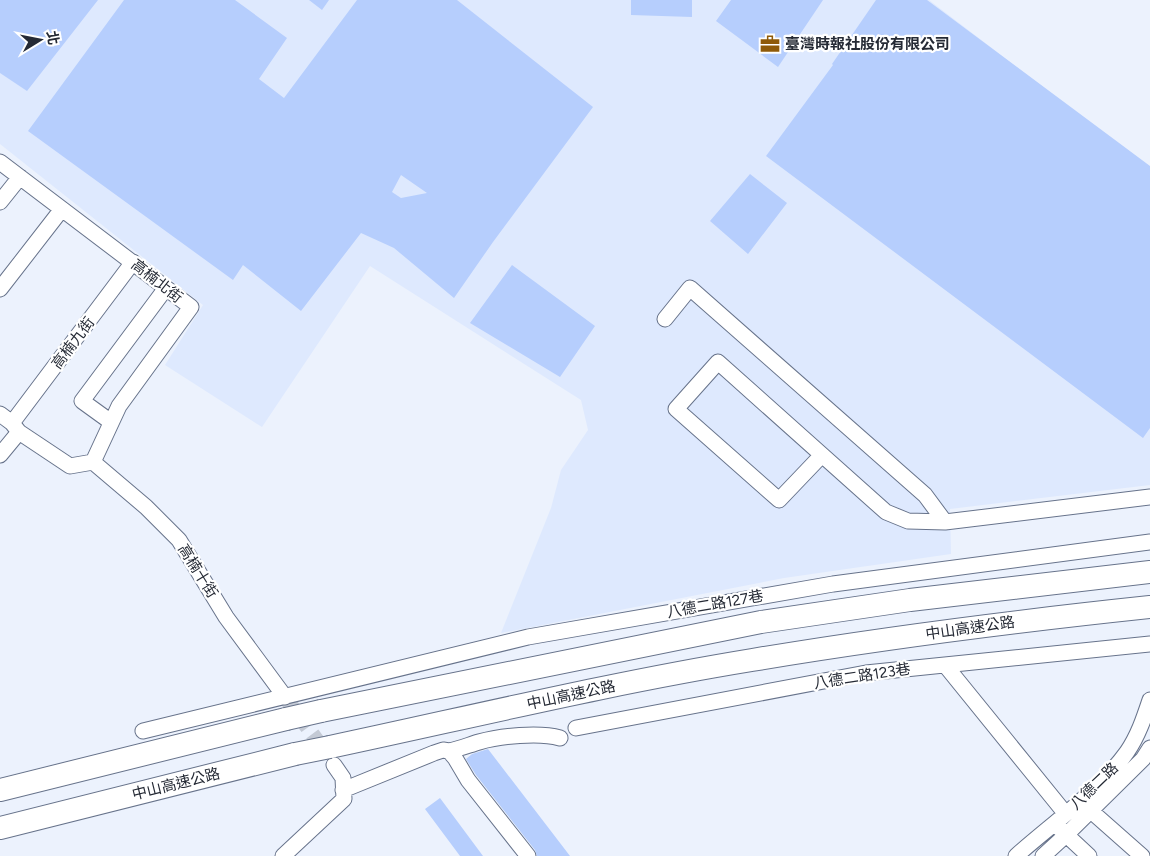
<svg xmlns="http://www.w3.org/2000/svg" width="1150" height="856" font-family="Figtree,'Noto Sans TC',sans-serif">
<rect width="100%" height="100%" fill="#ecf2fd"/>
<path fill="#dee9fe" d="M0,0H929L1150,169V485L950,509L951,554L784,578L501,633L551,508L561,470L588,430L581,400L370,266L262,427L165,365L203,305L0,144Z"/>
<path fill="#b6cefd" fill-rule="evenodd" d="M0,0H98L27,91L0,73Z
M124,0H235L287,38L259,79L284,98L357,0H457L593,107L493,242L454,298L394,248L361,233L301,311L243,265L233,280L28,131ZM401,175L427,193L401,198L392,192Z
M309,0H329L322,10Z
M631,0H692V17L631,15Z
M731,0H823L778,67L716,21Z
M876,0H927L1150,166V428L1143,438L766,156L833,65L832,64Z
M750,174L787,203L748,254L710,221Z
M512,265L595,326L560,377L470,323Z
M488,749L570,856H537L535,850L476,775L466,759L472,754Z
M440,798L483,856H460L425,809Z"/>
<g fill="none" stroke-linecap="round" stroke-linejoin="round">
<path stroke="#c4cad5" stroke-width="15" stroke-dasharray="15 8" stroke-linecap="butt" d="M285,697L327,754"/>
<defs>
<path id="minor" d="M0,162L191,307L119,406L93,462
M0,202L20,177
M0,289L62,209
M665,319L690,288L925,495L945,522
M0,414L12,423L19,432L70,466L93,462
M111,422L82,401L166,288
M12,423L133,262
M0,455L19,432
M821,456L779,500L676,409L718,362L886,512L908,521L945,522L1150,497
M93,462L146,507L179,540L226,617L285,697
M945,665L1065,813
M576,728L866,673L1150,644
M143,731L528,637L833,584L1150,542
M449,751C459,749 469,745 479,742C500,736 539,732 560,738
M343,790L434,753L443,750L449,751L455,758L468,780L528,856
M1091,811L1142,856
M1060,829L1089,856
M283,856L344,799L343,778L334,765
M1016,856C1052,824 1099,791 1127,752C1138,736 1144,718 1150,700
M1043,856L1066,835L1143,759L1150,748"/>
<path id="highway" d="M321,711L761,622L910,600L1150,572
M330,747C471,717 611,683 752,660C884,638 1017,621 1150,607
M0,790L286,719
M0,828L295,754"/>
</defs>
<use href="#minor" stroke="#67738b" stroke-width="17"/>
<use href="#highway" stroke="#67738b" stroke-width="24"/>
<use href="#minor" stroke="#fff" stroke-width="15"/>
<use href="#highway" stroke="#fff" stroke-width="22"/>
<defs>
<path id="highway-bridge" d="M286,719L321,711
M295,754L330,747"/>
</defs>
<use href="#highway-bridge" stroke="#67738b" stroke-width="24" stroke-linecap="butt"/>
<use href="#highway-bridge" stroke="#fff" stroke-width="22"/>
</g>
<defs>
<symbol id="office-bare" viewBox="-9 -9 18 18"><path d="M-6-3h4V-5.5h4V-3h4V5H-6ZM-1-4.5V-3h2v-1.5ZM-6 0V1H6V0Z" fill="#8e5a09" stroke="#fff" stroke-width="2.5" paint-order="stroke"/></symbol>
</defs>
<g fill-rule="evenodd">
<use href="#office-bare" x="756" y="30" width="28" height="28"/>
</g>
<g text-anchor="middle" stroke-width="4.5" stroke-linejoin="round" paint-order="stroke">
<g font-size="15" font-weight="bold" fill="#252a35" stroke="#fff" text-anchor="start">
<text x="785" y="49">臺灣時報社股份有限公司</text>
</g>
<g font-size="15" fill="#252a35" stroke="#fff">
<text transform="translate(157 281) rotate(38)" y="5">高楠北街</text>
<text transform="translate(73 343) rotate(-53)" y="5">高楠九街</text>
<text transform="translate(198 571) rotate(58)" y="5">高楠十街</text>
<text transform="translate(715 604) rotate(-10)" y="5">八德二路127巷</text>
<text transform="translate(970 628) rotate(-8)" y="5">中山高速公路</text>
<text transform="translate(862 676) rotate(-9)" y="5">八德二路123巷</text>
<text transform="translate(571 695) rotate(-12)" y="5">中山高速公路</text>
<text transform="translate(176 784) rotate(-14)" y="5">中山高速公路</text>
<text transform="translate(1094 786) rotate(-44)" y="5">八德二路</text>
</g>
</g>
<g transform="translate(40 40) rotate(80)" stroke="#ffffff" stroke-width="4" paint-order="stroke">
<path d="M0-4L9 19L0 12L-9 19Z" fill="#252a35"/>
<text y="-8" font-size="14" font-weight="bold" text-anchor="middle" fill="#252a35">北</text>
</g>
</svg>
